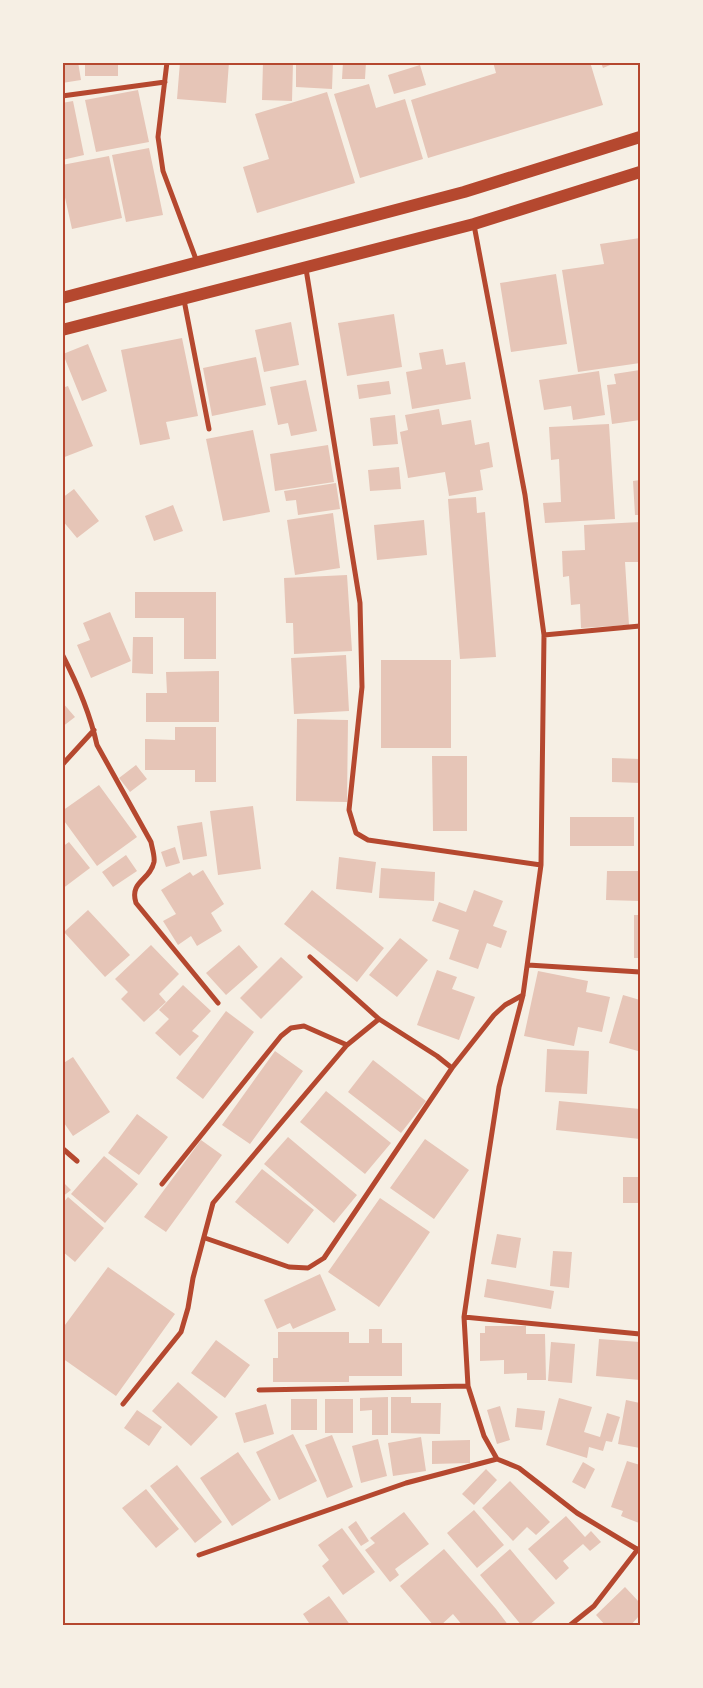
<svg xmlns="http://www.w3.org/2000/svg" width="703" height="1688" font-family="Figtree,sans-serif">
<rect width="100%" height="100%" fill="#f6efe4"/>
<path fill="#e6c5b7" d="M62,62H78L81,80L62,83Z
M85,62H118V76H85Z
M180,62H229L226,103L177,99Z
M263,62H293L292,101L262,100Z
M296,62H333L332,89L296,87Z
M343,62H366L365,79H342Z
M493,62H590L603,105L428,158L411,100L496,73Z
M601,63H615L603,68Z
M420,65L426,85L394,94L388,75Z
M369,84L376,108L405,99L423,159L360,178L334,94Z
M138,90L149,142L96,152L85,100Z
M327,92L355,183L257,213L243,167L269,159L255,114Z
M73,101L84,155L62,160V103Z
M149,148L163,215L126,222L112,155Z
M109,156L122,218L72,229L62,184V165Z
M640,238V363L578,372L562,270L604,264L600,244Z
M556,274L567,344L511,352L500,283Z
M394,314L402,367L347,376L338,323Z
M291,322L299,365L264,372L255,330Z
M182,338L198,416L166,422L170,439L140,445L121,350Z
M88,344L107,391L82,401L63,354Z
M443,349L446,365L465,362L471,399L412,409L406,372L422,369L419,353Z
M256,357L266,405L212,416L203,368Z
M640,370V420L612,424L607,385L616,384L614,374Z
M599,371L605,415L573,420L571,406L544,410L539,380Z
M306,380L317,431L291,436L288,423L278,425L270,387Z
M389,381L391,394L359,399L357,385Z
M68,386L93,446L62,458V388Z
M439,409L442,425L471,420L475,445L489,442L493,467L480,470L483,490L449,496L445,472L408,478L400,432L408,430L405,415Z
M395,415L398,444L373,446L370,418Z
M609,424L615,519L545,523L543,503L561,502L559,459L551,460L549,427Z
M253,430L270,512L223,521L206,439Z
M328,445L334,482L275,491L270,454Z
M399,467L401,489L370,491L368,470Z
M640,480V515H635L633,481Z
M336,483L340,509L298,515L296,500L286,501L284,491Z
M74,489L99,521L77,538L62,520V498Z
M476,497L477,513L485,512L496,657L460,659L448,499Z
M173,505L183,531L154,541L145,516Z
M333,513L340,568L295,575L287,520Z
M424,520L427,555L377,560L374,525Z
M640,522V562H625L629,625L581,628L580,604L571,605L569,576L563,577L562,551L585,550L584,525Z
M347,575L352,651L294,654L293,623H286L284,578Z
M135,592H216V659H184V618H135Z
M110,612L131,661L91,678L77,645L90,640L83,623Z
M133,637H153V674L132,673Z
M346,655L349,711L294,714L291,658Z
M381,660H451V748H381Z
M219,671V722H146V693H167L166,672Z
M62,702L75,717L62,727Z
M297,719L348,720L347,802L296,801Z
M175,727H216V782H195V770H145V739L175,740Z
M432,756H467V831H433Z
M612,758L640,759V783L612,782Z
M136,765L147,779L130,792L119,778Z
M99,785L137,837L97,866L62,818V811Z
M253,806L261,869L218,875L210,811Z
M570,817H634V846H570Z
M202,822L207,856L183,860L177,826Z
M69,842L90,868L62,889V847Z
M175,847L180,863L166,867L161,852Z
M126,855L137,871L113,887L102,872Z
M339,857L376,862L372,893L336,889Z
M381,868L435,872L434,901L379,898Z
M203,870L224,904L211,913L222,931L197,946L191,936L178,945L163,921L176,914L161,890L190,872L193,876Z
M607,871H640V901L606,900Z
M312,890L384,948L357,982L284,924Z
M474,890L503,901L493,926L507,931L501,948L487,943L478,969L449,959L459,930L432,921L439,902L466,912Z
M88,910L130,955L105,977L64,932Z
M634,915H640V958H634Z
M400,938L428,960L397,997L369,975Z
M151,945L179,974L159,994L166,1002L144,1022L121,999L128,992L115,979Z
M239,945L258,967L226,995L206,973Z
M281,957L303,977L261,1019L240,998Z
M437,970L457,977L452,989L475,997L459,1040L417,1025Z
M538,971L588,981L586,992L610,997L602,1032L578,1027L574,1046L524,1036Z
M183,985L211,1011L192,1031L199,1036L180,1056L155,1033L169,1019L159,1010Z
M623,995L640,1000V1043L638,1051L609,1043Z
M226,1011L254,1032L203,1099L176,1078Z
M547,1049L589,1051L587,1094L545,1092Z
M275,1051L303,1071L250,1144L222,1125Z
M73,1057L110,1112L73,1136L62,1120V1064Z
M373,1060L426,1101L401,1133L348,1092Z
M326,1091L391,1143L365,1174L300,1122Z
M559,1101L640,1109V1139L556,1130Z
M137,1114L168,1137L139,1175L108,1153Z
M288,1137L357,1195L334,1223L264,1164Z
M425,1139L469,1170L434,1219L390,1188Z
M201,1140L222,1155L166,1232L144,1217Z
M104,1156L138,1184L105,1223L71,1194Z
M262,1169L314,1210L288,1244L235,1202Z
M623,1177H640V1203H623Z
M62,1181L71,1190L62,1197Z
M68,1197L104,1228L75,1262L62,1251V1204Z
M380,1198L430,1232L379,1307L328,1272Z
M497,1234L521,1238L516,1268L491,1264Z
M553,1251L572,1252L569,1288L550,1286Z
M108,1267L175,1314L116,1396L62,1358V1329Z
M320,1274L336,1310L293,1329L290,1323L277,1329L264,1300Z
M487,1279L554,1291L551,1309L484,1297Z
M485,1326H526V1334H545L546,1380H527V1373L504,1374V1360L480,1361V1333H485Z
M369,1329H382V1343H402V1376H349V1382H273V1358H278V1332H349V1343H369Z
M599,1339L640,1342V1380L596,1376Z
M216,1340L250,1365L225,1398L191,1373Z
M551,1342L575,1344L572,1383L548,1381Z
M178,1382L218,1417L191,1446L152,1411Z
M388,1397V1435H372V1410L360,1411V1398Z
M391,1397H411V1403H441L440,1434L391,1433Z
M559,1398L592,1407L584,1432L600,1437L607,1413L620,1417L612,1442L606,1441L603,1451L589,1447L587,1458L546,1445Z
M291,1399H317V1430H291Z
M325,1399H353V1433H325Z
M626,1400L640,1403V1448L618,1444Z
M266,1404L274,1434L244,1443L235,1413Z
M500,1406L510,1440L497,1444L487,1410Z
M517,1408L545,1411L542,1430L515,1427Z
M137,1410L162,1427L149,1446L124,1428Z
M293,1434L317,1481L279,1500L256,1452Z
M332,1435L353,1487L327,1498L305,1445Z
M421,1437L426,1471L393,1476L388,1443Z
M378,1439L387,1476L361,1483L352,1446Z
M470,1440V1463L432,1464V1441Z
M238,1452L271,1500L232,1526L200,1478Z
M627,1461L640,1465L639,1523L621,1516L623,1511L611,1507Z
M583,1462L595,1469L585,1489L572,1482Z
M177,1465L222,1522L195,1543L150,1486Z
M486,1469L497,1480L474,1505L462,1494Z
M510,1481L550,1522L536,1535L527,1527L513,1541L482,1508Z
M146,1489L179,1529L156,1548L122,1508Z
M474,1510L504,1545L477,1568L447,1533Z
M404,1512L429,1544L395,1569L399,1575L390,1582L365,1550L375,1543L370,1538Z
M566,1516L585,1537L591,1531L601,1542L590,1551L583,1544L563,1561L569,1568L556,1580L528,1549Z
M356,1521L369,1541L361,1546L348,1527Z
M342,1528L375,1572L343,1595L322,1566L329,1560L318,1545Z
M444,1549L496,1609L509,1626H463L453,1614L440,1626H434L400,1586Z
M510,1549L555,1603L528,1626H522L480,1575Z
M625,1587L640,1603V1615L630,1626H606L596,1615Z
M329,1596L351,1626H311L303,1614Z"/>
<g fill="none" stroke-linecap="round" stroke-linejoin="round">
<path stroke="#b5482f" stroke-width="5" d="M167,62L158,137L163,171L197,262
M62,96L165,82
M474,225L525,495L544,635L541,865L523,995L499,1087L473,1255L464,1317L468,1386L484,1436L497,1459L519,1468L577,1513L640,1551
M306,269L360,603L362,687L349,810L356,833L368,840L541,865
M184,300L209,429
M544,635L640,626
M62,654C77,683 90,713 97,745L151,842C152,848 155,856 154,862C150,881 129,881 136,903L218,1003
M62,765L94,730
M310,957L379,1019L437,1056L452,1068L494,1015L505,1005L523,995
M528,965L640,972
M62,1148L77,1161
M162,1184L281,1036L291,1028L304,1026L347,1045
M205,1238L289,1267L308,1268L324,1258L452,1068
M464,1317L640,1334
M259,1390L468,1386
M123,1404L181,1332L188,1308L193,1278L213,1203L347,1045L379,1019
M199,1555L406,1483L497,1459
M569,1626L594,1606L638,1549"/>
<path stroke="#b5482f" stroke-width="12" d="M62,298L464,192L640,137
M62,330L474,224L640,172"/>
</g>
<rect width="703" height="1688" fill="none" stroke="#f6efe4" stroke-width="128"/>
<rect x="64" y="64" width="575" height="1560" fill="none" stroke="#b5482f" stroke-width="2"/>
</svg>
